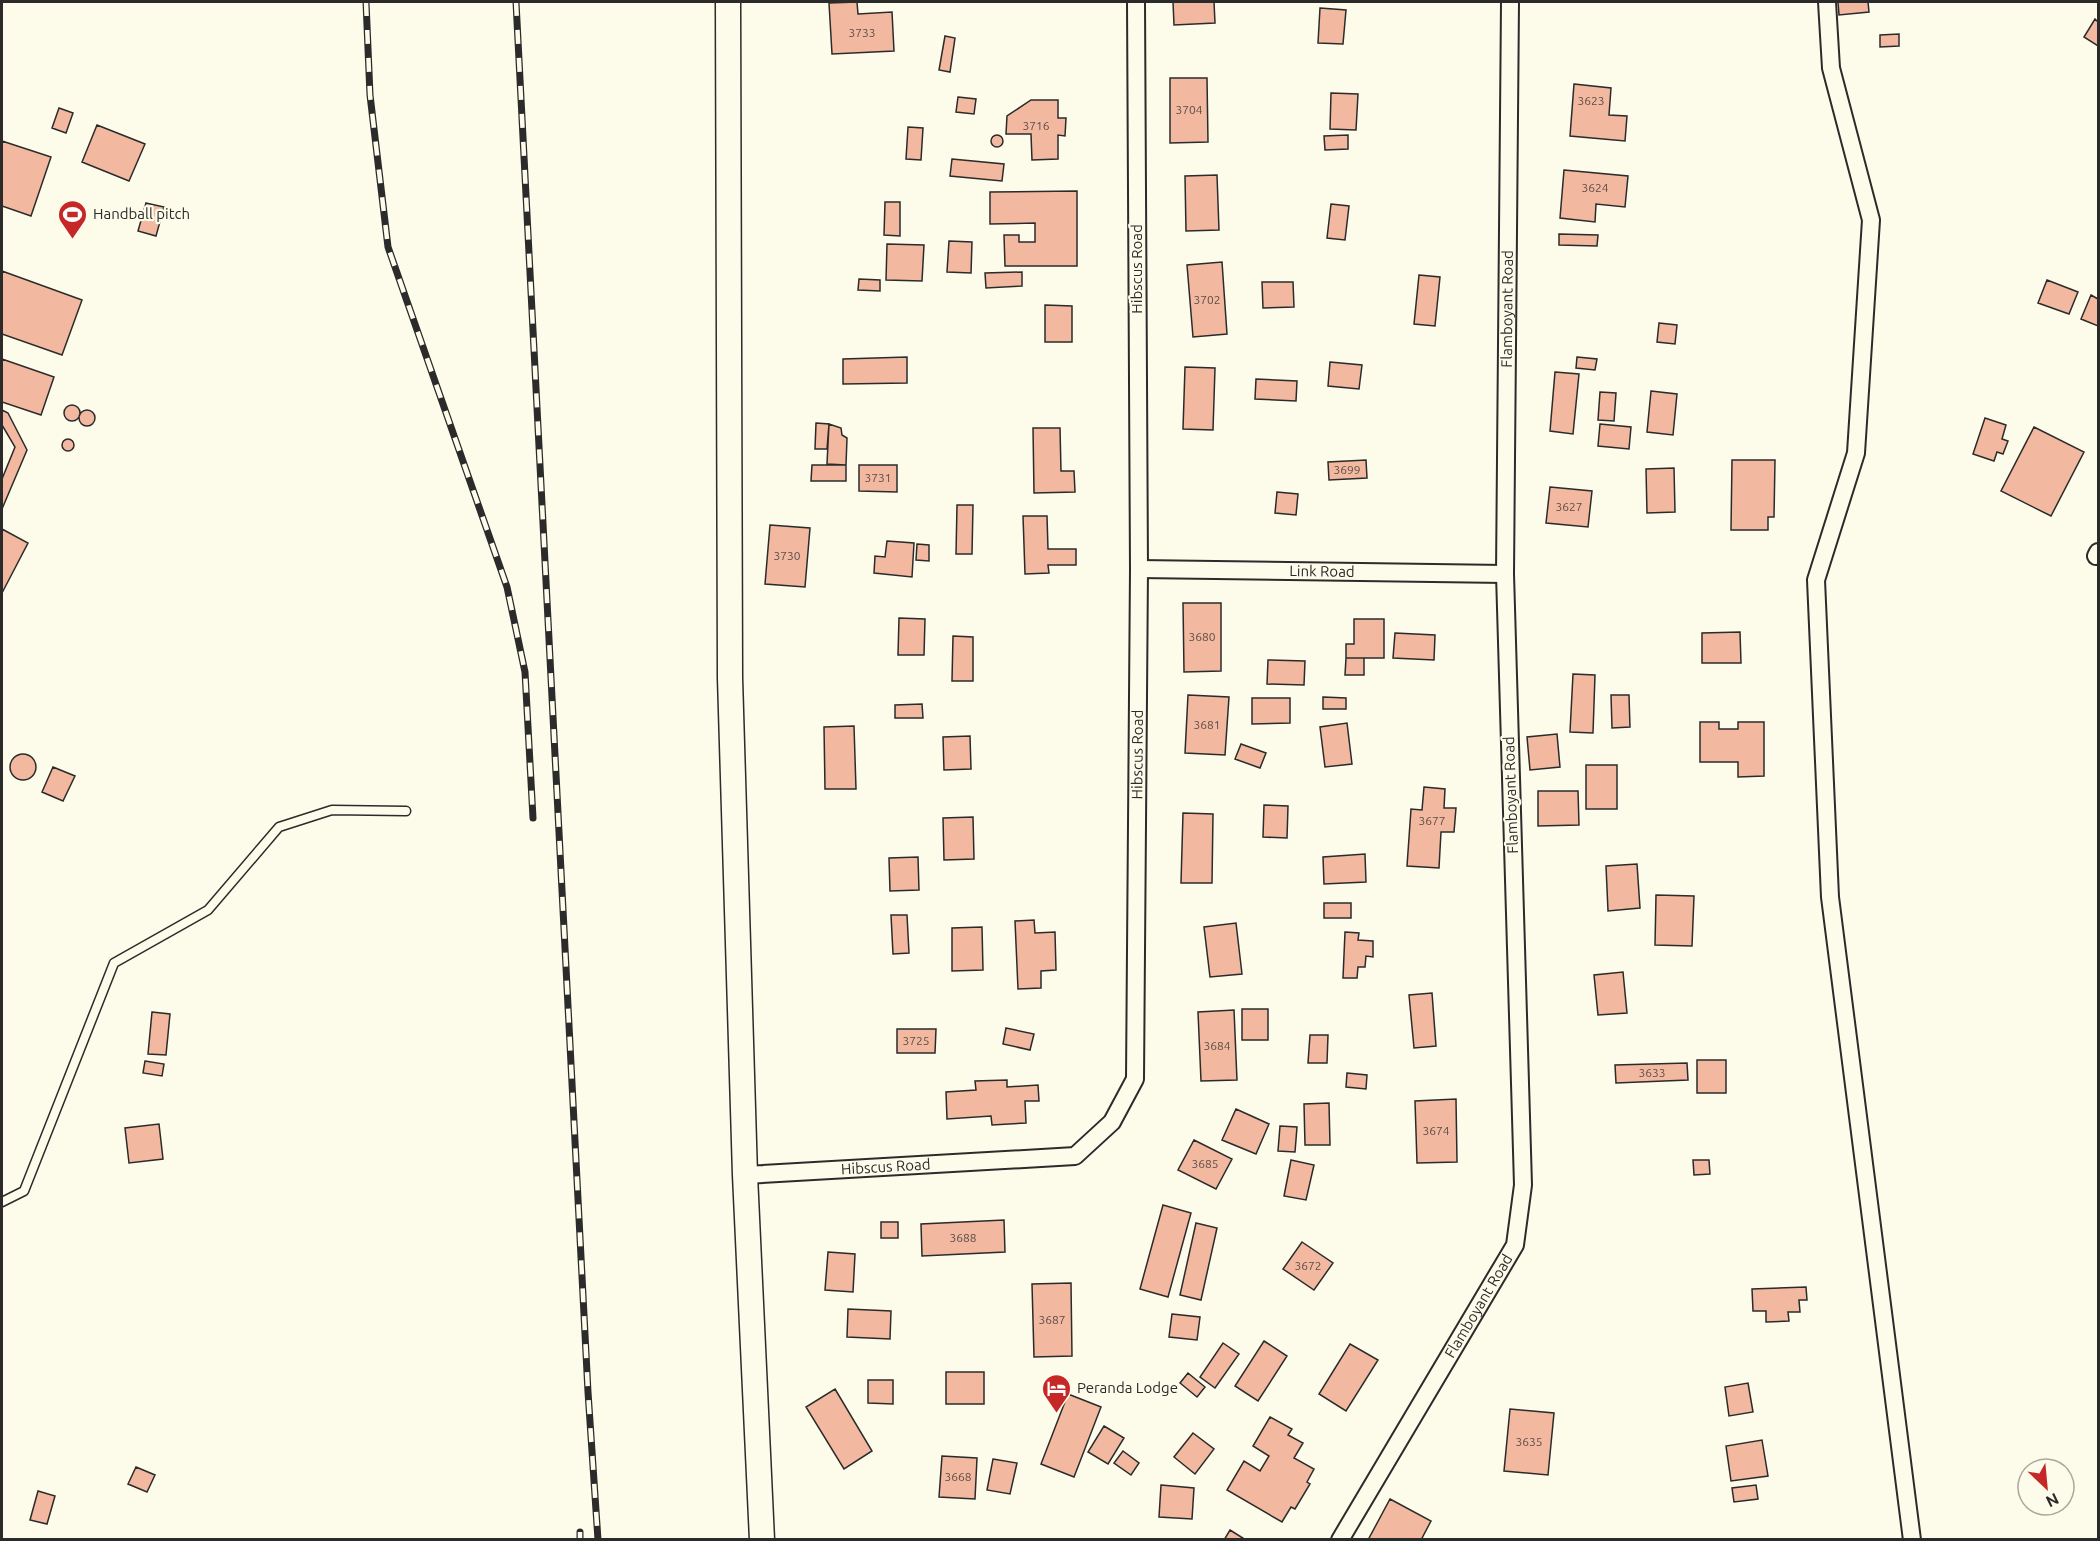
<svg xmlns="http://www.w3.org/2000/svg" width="2100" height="1541" font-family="Ubuntu,sans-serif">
<rect width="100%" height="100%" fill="#fdfbea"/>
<path fill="#f2b8a0" stroke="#2b2b2b" stroke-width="1.5" d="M857,2L858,14L892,12L894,51L832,54L829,3Z
M1173,2H1214L1215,23L1174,25Z
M1838,2H1868L1869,12L1839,15Z
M1320,8L1346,10L1343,44L1318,43Z
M2095,19L2098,22V46L2084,37Z
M1899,34V46L1880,47V35Z
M945,36L955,38L950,72L939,70Z
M1170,78H1207L1208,142L1170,143Z
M1574,84L1611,88L1609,115L1627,116L1625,141L1570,136Z
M1331,93L1358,94L1356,130L1330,129Z
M958,97L976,99L974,114L956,112Z
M1031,100H1058V118H1066L1065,136L1058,135V159L1032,160L1031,134H1006L1007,116Z
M59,108L73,113L66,133L52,128Z
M97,125L145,144L129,181L82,162Z
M908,127L923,128L921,160L906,159Z
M991 141a6 6 0 1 1 12 0a6 6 0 1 1-12 0Z
M1348,135V149L1325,150L1324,136Z
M2,141L51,157L31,216L2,206Z
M952,159L1004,164L1002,181L950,176Z
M1564,170L1628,176L1625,207L1596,204L1595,222L1560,218Z
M1217,175L1219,230L1186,231L1185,176Z
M1077,191V266H1005L1004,235H1019V242H1035V223L990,224V192Z
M885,202H900V236L884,235Z
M146,203L164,207L156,236L138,231Z
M1331,204L1349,206L1345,240L1327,238Z
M1559,234L1598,235L1597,246L1559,245Z
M949,241L972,242L971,273L947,272Z
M887,244L924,245L922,281L886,280Z
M1222,262L1227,334L1193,337L1187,265Z
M2,271L82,300L62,355L2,334Z
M1022,272V286L986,288L985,273Z
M1419,275L1440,277L1435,326L1414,324Z
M859,279L880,280V291L858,290Z
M2047,280L2078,292L2069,314L2038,303Z
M1262,282H1293L1294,307L1263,308Z
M2091,295L2098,299V326L2081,319Z
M1045,305L1072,306V342H1045Z
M1659,323L1677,325L1675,344L1657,342Z
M907,357V383L843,384V359Z
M1577,357L1597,359L1595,370L1576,368Z
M2,359L54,377L41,415L2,402Z
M1330,362L1362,365L1359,389L1328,386Z
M1185,367L1215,368L1213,430L1183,429Z
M1555,372L1579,374L1573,434L1550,431Z
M1256,379L1297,381L1296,401L1255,399Z
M1651,391L1677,394L1673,435L1647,432Z
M1600,392L1616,393L1614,421L1598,420Z
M64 413a8 8 0 1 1 16 0a8 8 0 1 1-16 0Z
M2,410L8,413L27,450L2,509V479L15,447L2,425Z
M79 418a8 8 0 1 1 16 0a8 8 0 1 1-16 0Z
M1985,418L2006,425L2002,439L2008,441L2003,454L1997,452L1994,461L1973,454Z
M816,423L829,424L827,449H815Z
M829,424L841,428L842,435L847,438L846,465L827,464Z
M1600,424L1631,427L1629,449L1598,446Z
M2034,427L2084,452L2051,516L2001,491Z
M1033,428H1060L1061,471H1074L1075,492L1034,493Z
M62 445a6 6 0 1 1 12 0a6 6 0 1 1-12 0Z
M1366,460L1367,478L1329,480L1328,462Z
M1732,460H1775L1774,517H1768V530H1731Z
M812,465H846V481H811Z
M859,465H897V492L859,491Z
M1674,468L1675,512L1647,513L1646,469Z
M1550,487L1592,491L1588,527L1546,523Z
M1277,492L1298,494L1296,515L1275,513Z
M957,505H973L972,554H956Z
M1023,516H1047L1048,549H1076V565H1048L1049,573L1025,574Z
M770,525L810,528L805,587L765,584Z
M2,529L28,543L2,593Z
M887,541L914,543L912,577L874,573L875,556L885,557Z
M917,544L929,545V561L916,560Z
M1183,603H1221V671L1184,672Z
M899,618L925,619L924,655H898Z
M1354,619H1384V658H1346V644H1354Z
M1740,632L1741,663H1702V633Z
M1395,633L1435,635L1434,660L1393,658Z
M953,636L973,637V681H952Z
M1346,658H1364V675H1345Z
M1268,660L1305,661L1304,685L1267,684Z
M1573,674L1595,675L1593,733L1570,732Z
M1188,695L1229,697L1225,755L1185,753Z
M1611,695H1629L1630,727L1612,728Z
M1323,697L1346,698V709H1323Z
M1252,698H1290V723L1252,724Z
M922,704L923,718H895V705Z
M1700,722H1719V729H1738V722H1764V776L1738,777V762H1700Z
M1347,723L1352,764L1325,767L1320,727Z
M854,726L856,789H825L824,727Z
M1557,734L1560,767L1530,770L1527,737Z
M970,736L971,769L944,770L943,737Z
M1241,744L1266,753L1260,768L1235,759Z
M10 767a13 13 0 1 1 26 0a13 13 0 1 1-26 0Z
M1586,765H1617V809H1586Z
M53,767L75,776L63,801L42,792Z
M1424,787L1445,789L1444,808H1456L1454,832H1441L1439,868L1407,866L1411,809L1422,810Z
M1538,791H1578L1579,825L1538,826Z
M1264,805L1288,806L1287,838L1263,837Z
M1183,813L1213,814L1212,883H1181Z
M973,817L974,859L944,860L943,818Z
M1365,854L1366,882L1324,884L1323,857Z
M918,857L919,890L890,891L889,858Z
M1637,864L1640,908L1608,911L1606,866Z
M1656,895L1694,896L1692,946L1655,945Z
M1324,903H1351V918H1324Z
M891,915H907L909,953L893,954Z
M1034,920L1035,933L1055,932L1056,970L1041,971V988L1018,989L1015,921Z
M1236,923L1242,974L1210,977L1204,927Z
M982,927L983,970L952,971V928Z
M1345,932L1359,933L1358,940L1373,941V957L1366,956L1365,967H1358L1357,978H1343Z
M1623,972L1627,1013L1598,1015L1594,975Z
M1432,993L1436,1046L1414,1048L1409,995Z
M1242,1009H1268V1040H1242Z
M1234,1010L1237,1080L1201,1081L1198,1012Z
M152,1012L170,1014L166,1055L148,1054Z
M1006,1028L1034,1034L1030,1050L1003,1044Z
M897,1029H936L935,1053H897Z
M1310,1035H1328L1327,1063H1308Z
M1697,1060H1726V1093H1697Z
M145,1061L164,1064L162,1076L143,1073Z
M1687,1063L1688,1080L1616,1083L1615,1065Z
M1347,1073L1367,1075L1366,1089L1346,1087Z
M1007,1080V1087L1038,1085L1039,1101H1025L1026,1123L992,1125L991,1116L947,1119L946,1092L976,1090L975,1081Z
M1456,1099L1457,1162L1417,1163L1415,1101Z
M1329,1103L1330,1145H1305L1304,1104Z
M1236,1109L1269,1124L1256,1154L1222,1140Z
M159,1124L163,1159L129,1163L125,1128Z
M1280,1126L1297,1127L1295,1152L1278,1151Z
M1194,1140L1232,1159L1216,1189L1178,1170Z
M1291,1160L1314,1165L1306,1200L1284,1196Z
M1693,1160H1709L1710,1174L1694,1175Z
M1163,1205L1191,1213L1168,1297L1140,1289Z
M1004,1220L1005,1252L922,1256L921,1224Z
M881,1222H898V1238H881Z
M1196,1223L1217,1228L1201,1300L1180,1295Z
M1302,1242L1333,1263L1314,1290L1283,1269Z
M828,1252L855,1254L853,1292L825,1290Z
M1071,1283L1072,1356L1034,1357L1032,1284Z
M1806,1287L1807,1300H1799L1800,1312H1788L1789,1321L1766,1322V1311H1753L1752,1289Z
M848,1309L891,1311L890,1339L847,1337Z
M1172,1314L1200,1317L1197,1340L1169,1337Z
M1264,1341L1287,1356L1258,1401L1235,1386Z
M1223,1343L1239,1354L1215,1388L1200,1377Z
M1350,1344L1378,1360L1346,1411L1319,1394Z
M946,1372H984V1404H946Z
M1188,1373L1205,1387L1197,1397L1180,1383Z
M868,1380H893V1404L868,1403Z
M1748,1383L1753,1412L1729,1416L1725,1387Z
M835,1389L872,1451L844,1469L806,1407Z
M1068,1394L1101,1407L1074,1477L1041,1464Z
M1510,1409L1554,1413L1548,1475L1504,1471Z
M1270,1417L1292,1429L1288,1435L1303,1443L1294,1458L1314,1469L1307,1482L1310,1484L1295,1509L1291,1507L1282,1522L1227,1490L1244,1461L1260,1471L1269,1456L1253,1446Z
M1104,1426L1124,1438L1108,1464L1088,1452Z
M1193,1433L1214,1449L1195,1474L1174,1457Z
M1762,1440L1768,1476L1731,1481L1726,1446Z
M1123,1451L1139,1463L1131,1475L1114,1463Z
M942,1456L977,1458L975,1499L939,1497Z
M993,1459L1017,1463L1010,1494L987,1490Z
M136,1467L155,1475L147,1492L128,1484Z
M1161,1485L1194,1488L1192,1519L1159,1517Z
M1756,1485L1758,1499L1734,1502L1732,1488Z
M38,1491L55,1496L47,1524L30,1520Z
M1390,1499L1431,1521L1421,1540H1368Z
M1230,1530L1246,1540H1224Z"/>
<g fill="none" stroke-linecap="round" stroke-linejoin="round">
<defs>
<path id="lane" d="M2,1202L24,1191L114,963L208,910L279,827L332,810L406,811"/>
<g id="street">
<path d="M1827,2L1831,68L1871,220L1856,453L1816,580L1830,897L1912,1540"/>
<path d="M2096,556L2098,552"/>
<path id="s1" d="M1139,569L1505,574"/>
<path id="s2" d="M745,1175L1075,1156L1112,1122L1135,1079L1139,569L1136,2"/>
<path id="s3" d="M1340,1540L1515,1245L1523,1185L1505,574L1510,2"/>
</g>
<path id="secondary" d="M728,2L730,678L745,1175L762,1540"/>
</defs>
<use href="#lane" stroke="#2b2b2b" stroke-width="11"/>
<use href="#street" stroke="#2b2b2b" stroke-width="20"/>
<use href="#secondary" stroke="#2b2b2b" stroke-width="27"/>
<use href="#lane" stroke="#fdfbea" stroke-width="8"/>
<use href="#street" stroke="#fdfbea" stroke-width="16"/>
<use href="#secondary" stroke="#fdfbea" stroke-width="24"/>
<defs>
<path id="rail" d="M366,2L370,95L388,247L507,587L525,672L533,818
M516,2L588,1392L598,1540
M580,1532V1540"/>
</defs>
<use href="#rail" stroke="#2b2b2b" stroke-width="7"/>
<use href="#rail" stroke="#fdfbea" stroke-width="4.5" stroke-dasharray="14" stroke-linecap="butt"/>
</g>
<defs>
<symbol id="stadium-pin" viewBox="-11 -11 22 30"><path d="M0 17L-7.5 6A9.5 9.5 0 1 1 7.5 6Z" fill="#c62828" stroke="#fdfbea"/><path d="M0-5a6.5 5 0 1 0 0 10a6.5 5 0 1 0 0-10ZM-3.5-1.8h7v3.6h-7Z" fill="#fff"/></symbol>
<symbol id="hotel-pin" viewBox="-11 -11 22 30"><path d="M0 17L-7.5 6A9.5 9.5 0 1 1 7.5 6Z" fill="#c62828" stroke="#fdfbea"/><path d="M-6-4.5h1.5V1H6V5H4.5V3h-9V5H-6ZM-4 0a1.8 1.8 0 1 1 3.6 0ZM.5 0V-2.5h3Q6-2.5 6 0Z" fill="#fff"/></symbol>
</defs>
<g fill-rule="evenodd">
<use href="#stadium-pin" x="56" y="198" width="33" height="45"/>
<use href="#hotel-pin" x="1040" y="1372" width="33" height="45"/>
</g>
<g text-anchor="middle" stroke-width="4.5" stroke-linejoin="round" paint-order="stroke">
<g font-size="12" fill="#5d4e48">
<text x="862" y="37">3733</text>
<text x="1591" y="105">3623</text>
<text x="1189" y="114">3704</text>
<text x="1036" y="130">3716</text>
<text x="1595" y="192">3624</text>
<text x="1207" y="304">3702</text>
<text x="1347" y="474">3699</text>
<text x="878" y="482">3731</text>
<text x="1569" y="511">3627</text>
<text x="787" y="560">3730</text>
<text x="1202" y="641">3680</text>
<text x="1207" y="729">3681</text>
<text x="1432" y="825">3677</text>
<text x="916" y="1045">3725</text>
<text x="1217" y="1050">3684</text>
<text x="1652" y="1077">3633</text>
<text x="1436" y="1135">3674</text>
<text x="1205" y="1168">3685</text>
<text x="963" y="1242">3688</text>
<text x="1308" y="1270">3672</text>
<text x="1052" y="1324">3687</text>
<text x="1529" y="1446">3635</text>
<text x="958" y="1481">3668</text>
</g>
<g font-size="15" fill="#2b2b2b" stroke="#fdfbea" text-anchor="start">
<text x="93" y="219">Handball pitch</text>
<text x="1077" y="1393">Peranda Lodge</text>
</g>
<g font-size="15" fill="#2b2b2b" stroke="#fdfbea">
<text transform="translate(1137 269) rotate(-90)" y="5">Hibscus Road</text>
<text dy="5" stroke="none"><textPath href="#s3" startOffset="1280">Flamboyant Road</textPath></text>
<text dy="5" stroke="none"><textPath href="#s1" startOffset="183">Link Road</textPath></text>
<text dy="5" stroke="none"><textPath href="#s2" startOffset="754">Hibscus Road</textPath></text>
<text transform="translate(1511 795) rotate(-92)" y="5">Flamboyant Road</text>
<text dy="5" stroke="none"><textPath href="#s2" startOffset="141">Hibscus Road</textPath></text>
<text dy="5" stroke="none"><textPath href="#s3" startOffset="272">Flamboyant Road</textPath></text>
</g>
</g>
<rect width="2100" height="1541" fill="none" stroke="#2b2b2b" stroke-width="6"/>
<g transform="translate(2046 1487) rotate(154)"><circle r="28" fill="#fdfbea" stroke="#a9a89e" stroke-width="1.5"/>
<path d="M0-4.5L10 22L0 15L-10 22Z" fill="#c62828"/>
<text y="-9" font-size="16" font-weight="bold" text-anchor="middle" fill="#2b2b2b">N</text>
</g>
</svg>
